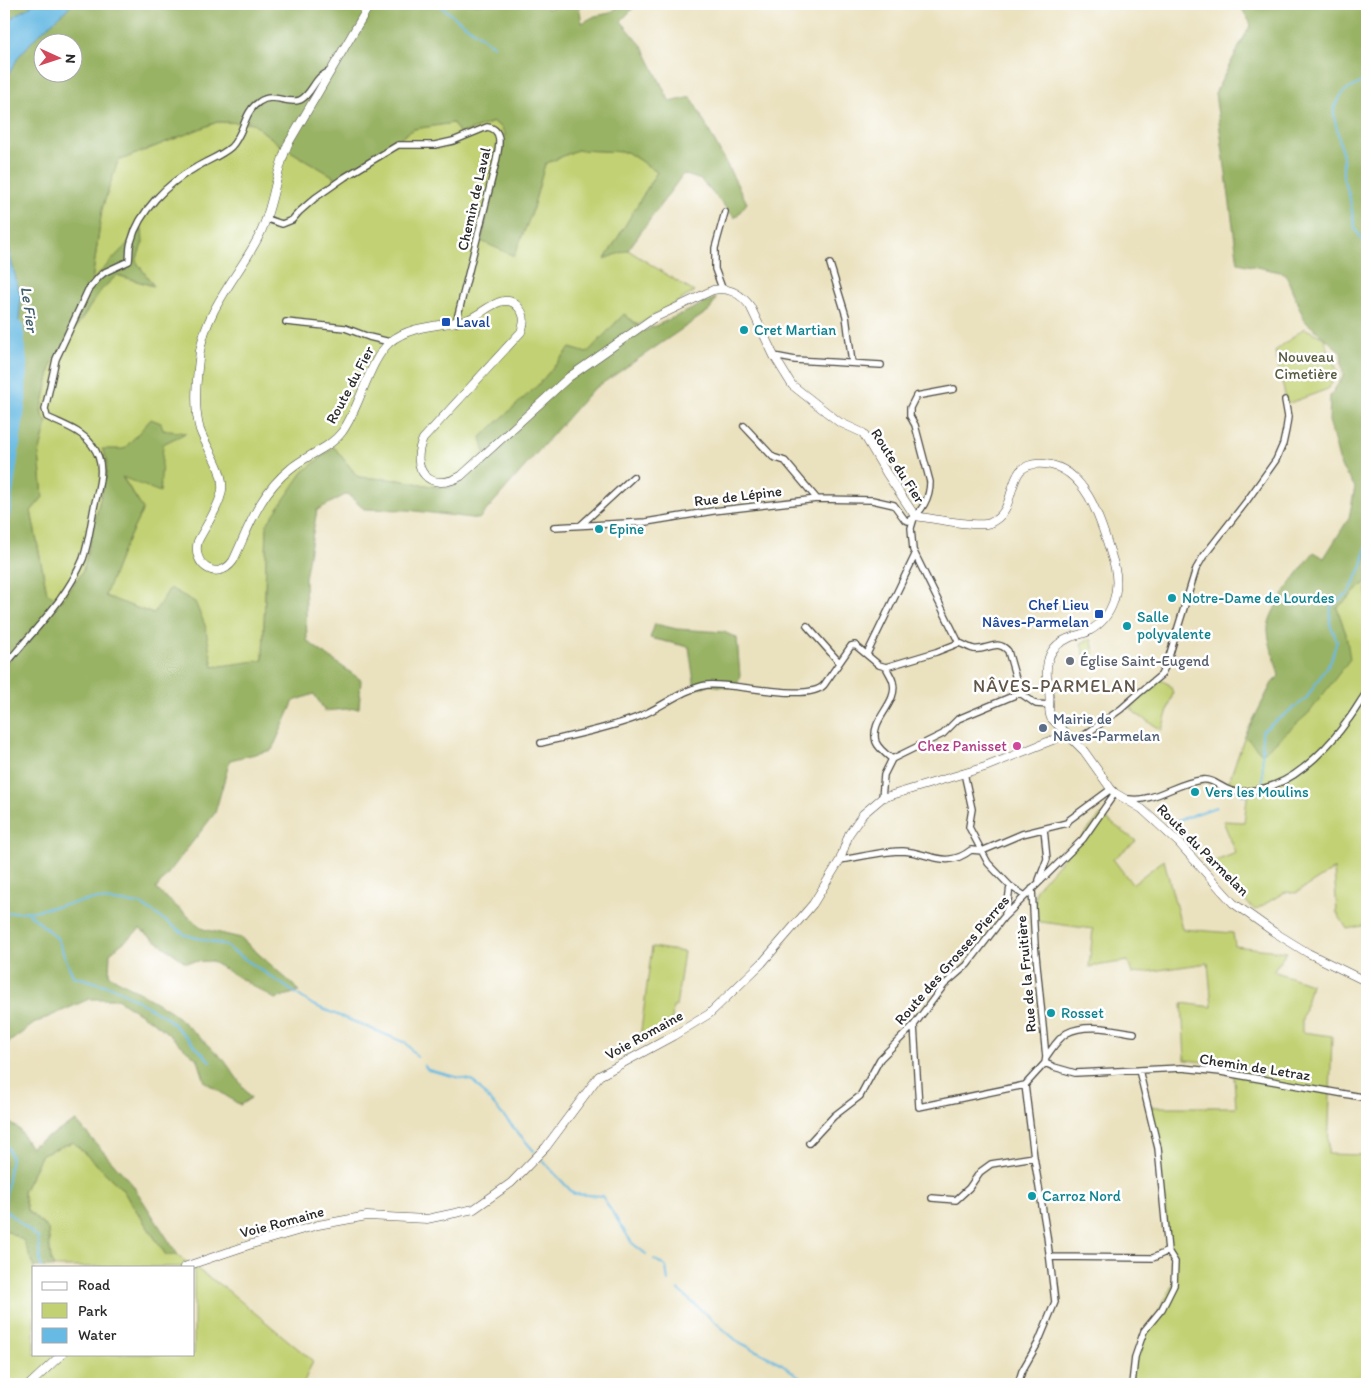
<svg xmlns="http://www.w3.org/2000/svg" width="1371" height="1388" font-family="Itim,sans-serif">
<rect width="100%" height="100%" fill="#fff"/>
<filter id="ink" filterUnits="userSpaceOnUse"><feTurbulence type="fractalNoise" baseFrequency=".02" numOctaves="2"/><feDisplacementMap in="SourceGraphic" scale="10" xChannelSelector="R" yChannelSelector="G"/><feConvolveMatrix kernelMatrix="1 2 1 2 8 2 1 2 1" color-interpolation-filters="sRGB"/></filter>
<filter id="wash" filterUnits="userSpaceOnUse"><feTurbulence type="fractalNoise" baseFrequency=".0096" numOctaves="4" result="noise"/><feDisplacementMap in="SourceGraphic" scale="20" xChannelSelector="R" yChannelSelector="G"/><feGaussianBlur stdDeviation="1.12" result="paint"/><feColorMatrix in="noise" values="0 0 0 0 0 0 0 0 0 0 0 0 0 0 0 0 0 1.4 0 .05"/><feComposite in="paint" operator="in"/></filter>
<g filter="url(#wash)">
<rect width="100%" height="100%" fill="#eae1be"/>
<path fill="#c2d173" stroke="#767e4f" d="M217,122L252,123L280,145L338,179L414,129L453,123L460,134L494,122L501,127L505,134L498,172L531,215L545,164L577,150L627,152L657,172L606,258L628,250L694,292L638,325L624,314L587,354L570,348L538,385L486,458L451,488L431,486L399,480L358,477L334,447L267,524L263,661L213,667L210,653L170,588L154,614L104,597L122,552L143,509L122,476L163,444L184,433L163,430L135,439L124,449L107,460L106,474L83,571L62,600L47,593L31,511L43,497L39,454L47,423L41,412L52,363L101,290L117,275L153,286L136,261L143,242L92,282L102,209L118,161Z
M1304,328L1324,338L1338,372L1328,389L1287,404L1275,351Z
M1367,581V925L1347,929L1337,913L1334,869L1296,893L1285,892L1255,910L1205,865L1236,853L1223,821L1244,822L1248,791L1226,789L1245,736L1262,754L1346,634L1337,608Z
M1091,639L1095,653L1085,659L1081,643Z
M1159,679L1170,685L1173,693L1162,730L1136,714L1131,708Z
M1101,815L1136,841L1113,859L1132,884L1164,860L1182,929L1233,933L1235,946L1287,952L1273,971L1311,984L1302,1020V1032L1332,1036L1328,1154L1367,1155V1384H1132L1133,1361L1174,1282L1160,1164L1148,1107H1236L1233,1065L1185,1060L1182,1003L1212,1007L1208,963L1132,974L1128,961L1089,967L1093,929L1034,921L1036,889Z
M652,947L684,952L676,1007H673L672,1020H670L667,1032H654L640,1038Z
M73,1142L122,1189L166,1255H178L193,1267H54L51,1260L48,1229L27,1210L23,1192L42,1154Z
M4,1229L24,1241L34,1268V1354H194V1267L226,1289L313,1361L303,1384H4Z"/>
<path fill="#99b365" stroke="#626f48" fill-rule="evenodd" d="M4,4H543L548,9C559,5 568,2 579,5L582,23L595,16L610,13L622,4H637L621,21L643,47L670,102L691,97L747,203L735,218L701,180L683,174L628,250L605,259L657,172L627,152L577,150L545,164L531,215L514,256L481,241L498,172L505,134L501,127L493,122L460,134L453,123L414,129L338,179L280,145L252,123L217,122L118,161L102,209L92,281L142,228L143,242L136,261L154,286L117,275L101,290L52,363L41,412L47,423L39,454L43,497L31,511L47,593L62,600L83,571L106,474L107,460L102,449H124L151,419L161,423L163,430L186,433L163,444L160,492L122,477L143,509L122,552L105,596L153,614L170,588L195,602L205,625L213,667L263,660L267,524L303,472L334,447L358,477L399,480L431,486L451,488L486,458L481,437L538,385L570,348L587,353L624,314L644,331L716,298L710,310L591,391L479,519L408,510L364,509L347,494L317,510L305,578L307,641L361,680L359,708L325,711L314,694L294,701L272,750L230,760L215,813L156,889L203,929L241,938L300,991L275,999L211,961L185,962L140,929L110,953L109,975L171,1011L224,1060L251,1098L240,1105L205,1082L198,1060L159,1026L117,999H89L35,1023L4,1046ZM42,42H72V72H42Z
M1239,4H1367V581L1337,608L1346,634L1350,659L1309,713L1262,754L1245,736L1272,683L1279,676C1276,661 1269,646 1268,631C1266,612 1302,568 1314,552L1324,558L1349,518L1355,487L1341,467L1329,421L1330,396L1343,377L1341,352L1305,321L1285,273L1238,263L1215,93L1251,24Z
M655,624L677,629L724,632L737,638L740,676L736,688L708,685L695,689L689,647L650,638Z
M4,1119L19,1129L30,1147L76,1121L132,1184L178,1255H166L122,1189L73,1142L42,1154L23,1192L27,1210L48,1229L51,1260L54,1267H34V1268L24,1241L4,1229Z"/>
<path fill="#67bae3" stroke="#497287" d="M34,4H73L38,35L19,56L4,83V26L16,15Z
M4,220L12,264L21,297L18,331L20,362L19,401L10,449L4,508Z"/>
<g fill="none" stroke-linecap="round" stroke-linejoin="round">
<path stroke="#67bae3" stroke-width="2" d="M440,4L441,7L494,46
M1367,79L1344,92L1340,97L1334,108V116L1343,157V178L1349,194L1355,228L1367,249
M1263,782L1262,731L1306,699L1331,660L1337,641L1330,624L1331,606L1349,593L1362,566L1367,542
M1242,795L1264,792
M1170,823L1216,807
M26,911L57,938L73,976L115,988L166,1017L211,1062
M4,913L33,911L95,899L141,904L186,935L224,945L313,1005L406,1043L417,1057
M424,1065L428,1070L473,1081L534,1151
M4,1140L11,1156L4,1209L38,1238L41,1267
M542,1160L574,1194L602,1196L632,1243L646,1254
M654,1259L666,1267L668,1281
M678,1290L737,1341L782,1364L809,1384"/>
<path stroke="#67bae3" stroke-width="12" d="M4,515L20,401L21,362L17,327"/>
</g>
</g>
<g filter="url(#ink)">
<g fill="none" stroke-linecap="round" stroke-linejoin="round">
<defs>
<path id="street" d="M267,219L282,224L292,220L299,212L315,198L345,177L398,145H435L453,141L487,127C505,129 498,150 496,162L456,323
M830,264L846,316L852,363
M722,288L715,269V248L725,212
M286,322L345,328L369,337L390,342
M774,356L795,360L881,365
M744,426L773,457L785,461L817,499
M914,518L911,528L913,550L959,643C963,644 969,648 974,649C987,651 997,638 1008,651L1020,693
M581,525L633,477
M554,527L646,522L713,511L817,499L872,500L894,505L905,520L908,521C922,513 930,497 930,482L915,425L910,416V408L916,396L954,389
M807,626L839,662
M867,654L915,555
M4,667C31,632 66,601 83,559C89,542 91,521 95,503C100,482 106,463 92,445C81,430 63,425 47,417L45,409L56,359L88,290L99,277L105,272L129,261C130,254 129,248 131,242C139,211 168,183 195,168C206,161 221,156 231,147C244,134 244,111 259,102C273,92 287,105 300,100C309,96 313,84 320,77C323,75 326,73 330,71
M886,667C888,672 892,677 893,682C899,704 869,719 876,742C878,748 887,755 892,759
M1020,693L1036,704L1049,705
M1075,742L1121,709L1138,694L1161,675L1167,663L1196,569L1203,557L1246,502L1276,460L1283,444L1286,430L1288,417L1285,400
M541,743C573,735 607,729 638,717C661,708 682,689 707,685C731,682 808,703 824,685L851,646L855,645L879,665L886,667L936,652L959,643
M964,773L972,809L969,827L988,863L1010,886L1025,896
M882,798L884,775L892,759L943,734L958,719L1020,693
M1129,799C1153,803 1177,782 1202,780C1215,778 1224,792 1237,792C1249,791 1263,790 1274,785C1302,775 1331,744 1348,720C1355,711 1360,701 1367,692
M840,860C861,857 883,851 903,851C928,852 946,870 971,850L982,851L1022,834L1067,823L1069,820L1111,789
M1039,880L1047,859L1044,829
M1005,914L1007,909L1010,886
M914,1025L919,1107L1025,1085
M1046,1057C1052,1049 1058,1038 1067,1033C1086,1023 1114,1030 1134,1033
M1045,1063L1054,1067L1075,1073L1182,1068L1221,1072L1367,1098
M1025,1085L1045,1063L1046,1057L1035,945L1032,889
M809,1143L834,1116L860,1096L880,1059L914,1025L944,985L967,965L1003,918L1083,839L1115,793
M932,1198L956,1200L969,1188L980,1172L991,1164L1034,1157
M1050,1257L1153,1258L1168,1251
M1018,1384L1022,1371L1038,1343L1055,1302L1047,1236L1034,1157L1025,1085
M1132,1384L1135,1357L1144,1331L1162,1309L1174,1285L1175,1262L1168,1251L1158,1148L1139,1070"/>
<path id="secondary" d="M370,4L288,144C275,173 274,205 260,234C241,273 207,307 200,351C197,375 193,407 200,430C207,450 224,468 222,490C220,506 205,527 198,541C191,564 217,583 233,561C249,527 259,494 290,469C306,455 329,449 342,432C361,406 368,362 390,342C410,325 442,326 466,320C482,316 504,288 519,308C526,316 524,324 521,332L423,439C409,469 430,494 461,476L569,377L652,319L713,290C729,287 740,293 750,306L774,356L792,385L839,422L863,433L887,474L915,516C930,518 978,528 990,523C1013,513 1008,487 1020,471C1026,465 1036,463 1045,464C1089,468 1103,529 1114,564C1121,590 1113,618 1089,631C1082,635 1074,635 1067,639C1044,649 1045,671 1049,692C1051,701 1047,710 1051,718L1084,751L1111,789L1115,793L1142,809L1179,843L1233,903L1274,932L1308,953L1367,982
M184,1267L252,1244L318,1225L367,1216L427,1219L474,1209L511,1183L546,1147L599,1076L673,1036L709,1014L762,963L813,904L840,860L849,834L863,814L882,798L985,767L1055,739L1063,731
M30,1384L62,1354"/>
</defs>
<use href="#street" stroke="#484641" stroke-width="8"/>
<use href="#secondary" stroke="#484641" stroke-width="9"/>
<use href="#street" stroke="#fff" stroke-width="5.5"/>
<use href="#secondary" stroke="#fff" stroke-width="8"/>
</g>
</g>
<g fill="#1a4fb4" stroke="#fff" stroke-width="2">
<rect x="441" y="317" width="10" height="10" rx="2.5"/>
<rect x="1094" y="609" width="10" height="10" rx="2.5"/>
</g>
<g fill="#0f9aa8" stroke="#fff" stroke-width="2">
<circle cx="744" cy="330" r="5"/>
<circle cx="599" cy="529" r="5"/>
<circle cx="1172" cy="598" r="5"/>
<circle cx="1127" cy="626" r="5"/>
<circle cx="1195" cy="792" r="5"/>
<circle cx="1051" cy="1013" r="5"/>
<circle cx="1032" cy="1196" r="5"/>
</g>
<circle fill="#6b7280" stroke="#fff" stroke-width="2" cx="1070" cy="661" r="5"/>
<circle fill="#5c6f8a" stroke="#fff" stroke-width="2" cx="1043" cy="728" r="5"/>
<circle fill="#d1479c" stroke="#fff" stroke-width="2" cx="1017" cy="746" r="5"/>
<g text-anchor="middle" stroke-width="5" stroke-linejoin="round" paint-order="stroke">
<g font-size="15" fill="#2b2b2b" stroke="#fff">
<text transform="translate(474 199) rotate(-77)" y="5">Chemin de Laval</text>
<text transform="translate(350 385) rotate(-62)" y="5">Route du Fier</text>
<text transform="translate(898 466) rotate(57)" y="5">Route du Fier</text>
<text transform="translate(738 496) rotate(-7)" y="5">Rue de Lépine</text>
<text transform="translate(1203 850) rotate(45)" y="5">Route du Parmelan</text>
<text transform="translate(952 960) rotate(-49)" y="5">Route des Grosses Pierres</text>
<text transform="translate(1026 974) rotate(-95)" y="5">Rue de la Fruitière</text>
<text transform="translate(644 1035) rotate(-29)" y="5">Voie Romaine</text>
<text transform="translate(1255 1067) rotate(9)" y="5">Chemin de Letraz</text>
<text transform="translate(282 1222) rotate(-15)" y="5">Voie Romaine</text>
</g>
<g font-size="15" fill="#164399" stroke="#fff" text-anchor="start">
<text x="456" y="327">Laval</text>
<text x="1089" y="610" text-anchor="end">Chef Lieu<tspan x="1089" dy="17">Nâves-Parmelan</tspan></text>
</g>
<g font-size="15" fill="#0d838f" stroke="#fff" text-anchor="start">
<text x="754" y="335">Cret Martian</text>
<text x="609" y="534">Epine</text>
<text x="1182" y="603">Notre-Dame de Lourdes</text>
<text x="1137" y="622">Salle<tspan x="1137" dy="17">polyvalente</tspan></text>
<text x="1205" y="797">Vers les Moulins</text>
<text x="1061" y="1018">Rosset</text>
<text x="1042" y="1201">Carroz Nord</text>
</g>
<g font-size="15" fill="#585d41" stroke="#fff">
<text x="1306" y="362">Nouveau<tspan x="1306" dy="17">Cimetière</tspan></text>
</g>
<g font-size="15" fill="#5b616d" stroke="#fff" text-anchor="start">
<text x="1080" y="666">Église Saint-Eugend</text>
</g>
<g font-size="15" fill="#4e5e75" stroke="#fff" text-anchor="start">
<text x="1053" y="724">Mairie de<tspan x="1053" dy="17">Nâves-Parmelan</tspan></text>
</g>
<g font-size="15" fill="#b23c85" stroke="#fff" text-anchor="end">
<text x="1007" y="751">Chez Panisset</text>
</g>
<g font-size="16" font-style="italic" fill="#405d6b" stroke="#fff">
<text transform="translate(30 309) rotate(82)" y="6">Le Fier</text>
</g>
<g font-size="18" letter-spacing="1" fill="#62564a" stroke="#fff">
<text x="1055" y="692">NÂVES-PARMELAN</text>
</g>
</g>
<rect width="1371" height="1388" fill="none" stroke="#fff" stroke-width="20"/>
<rect x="32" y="1266" width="162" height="90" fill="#ffffff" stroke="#aaaaaa"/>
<rect x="42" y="1282" width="25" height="8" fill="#ffffff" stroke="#aaaaaa"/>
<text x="78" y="1290" font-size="15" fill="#2b2b2b">Road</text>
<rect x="42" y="1303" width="25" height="15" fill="#c2d173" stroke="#aaaaaa"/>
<text x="78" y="1316" font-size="15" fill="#2b2b2b">Park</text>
<rect x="42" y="1328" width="25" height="15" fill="#67bae3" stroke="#aaaaaa"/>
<text x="78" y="1340" font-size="15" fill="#2b2b2b">Water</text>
<g transform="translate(58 58) rotate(93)"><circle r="24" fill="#ffffff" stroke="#aaaaaa"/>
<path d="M0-4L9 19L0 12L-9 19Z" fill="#d1495b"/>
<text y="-8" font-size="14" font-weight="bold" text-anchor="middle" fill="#2b2b2b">N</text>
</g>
</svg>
